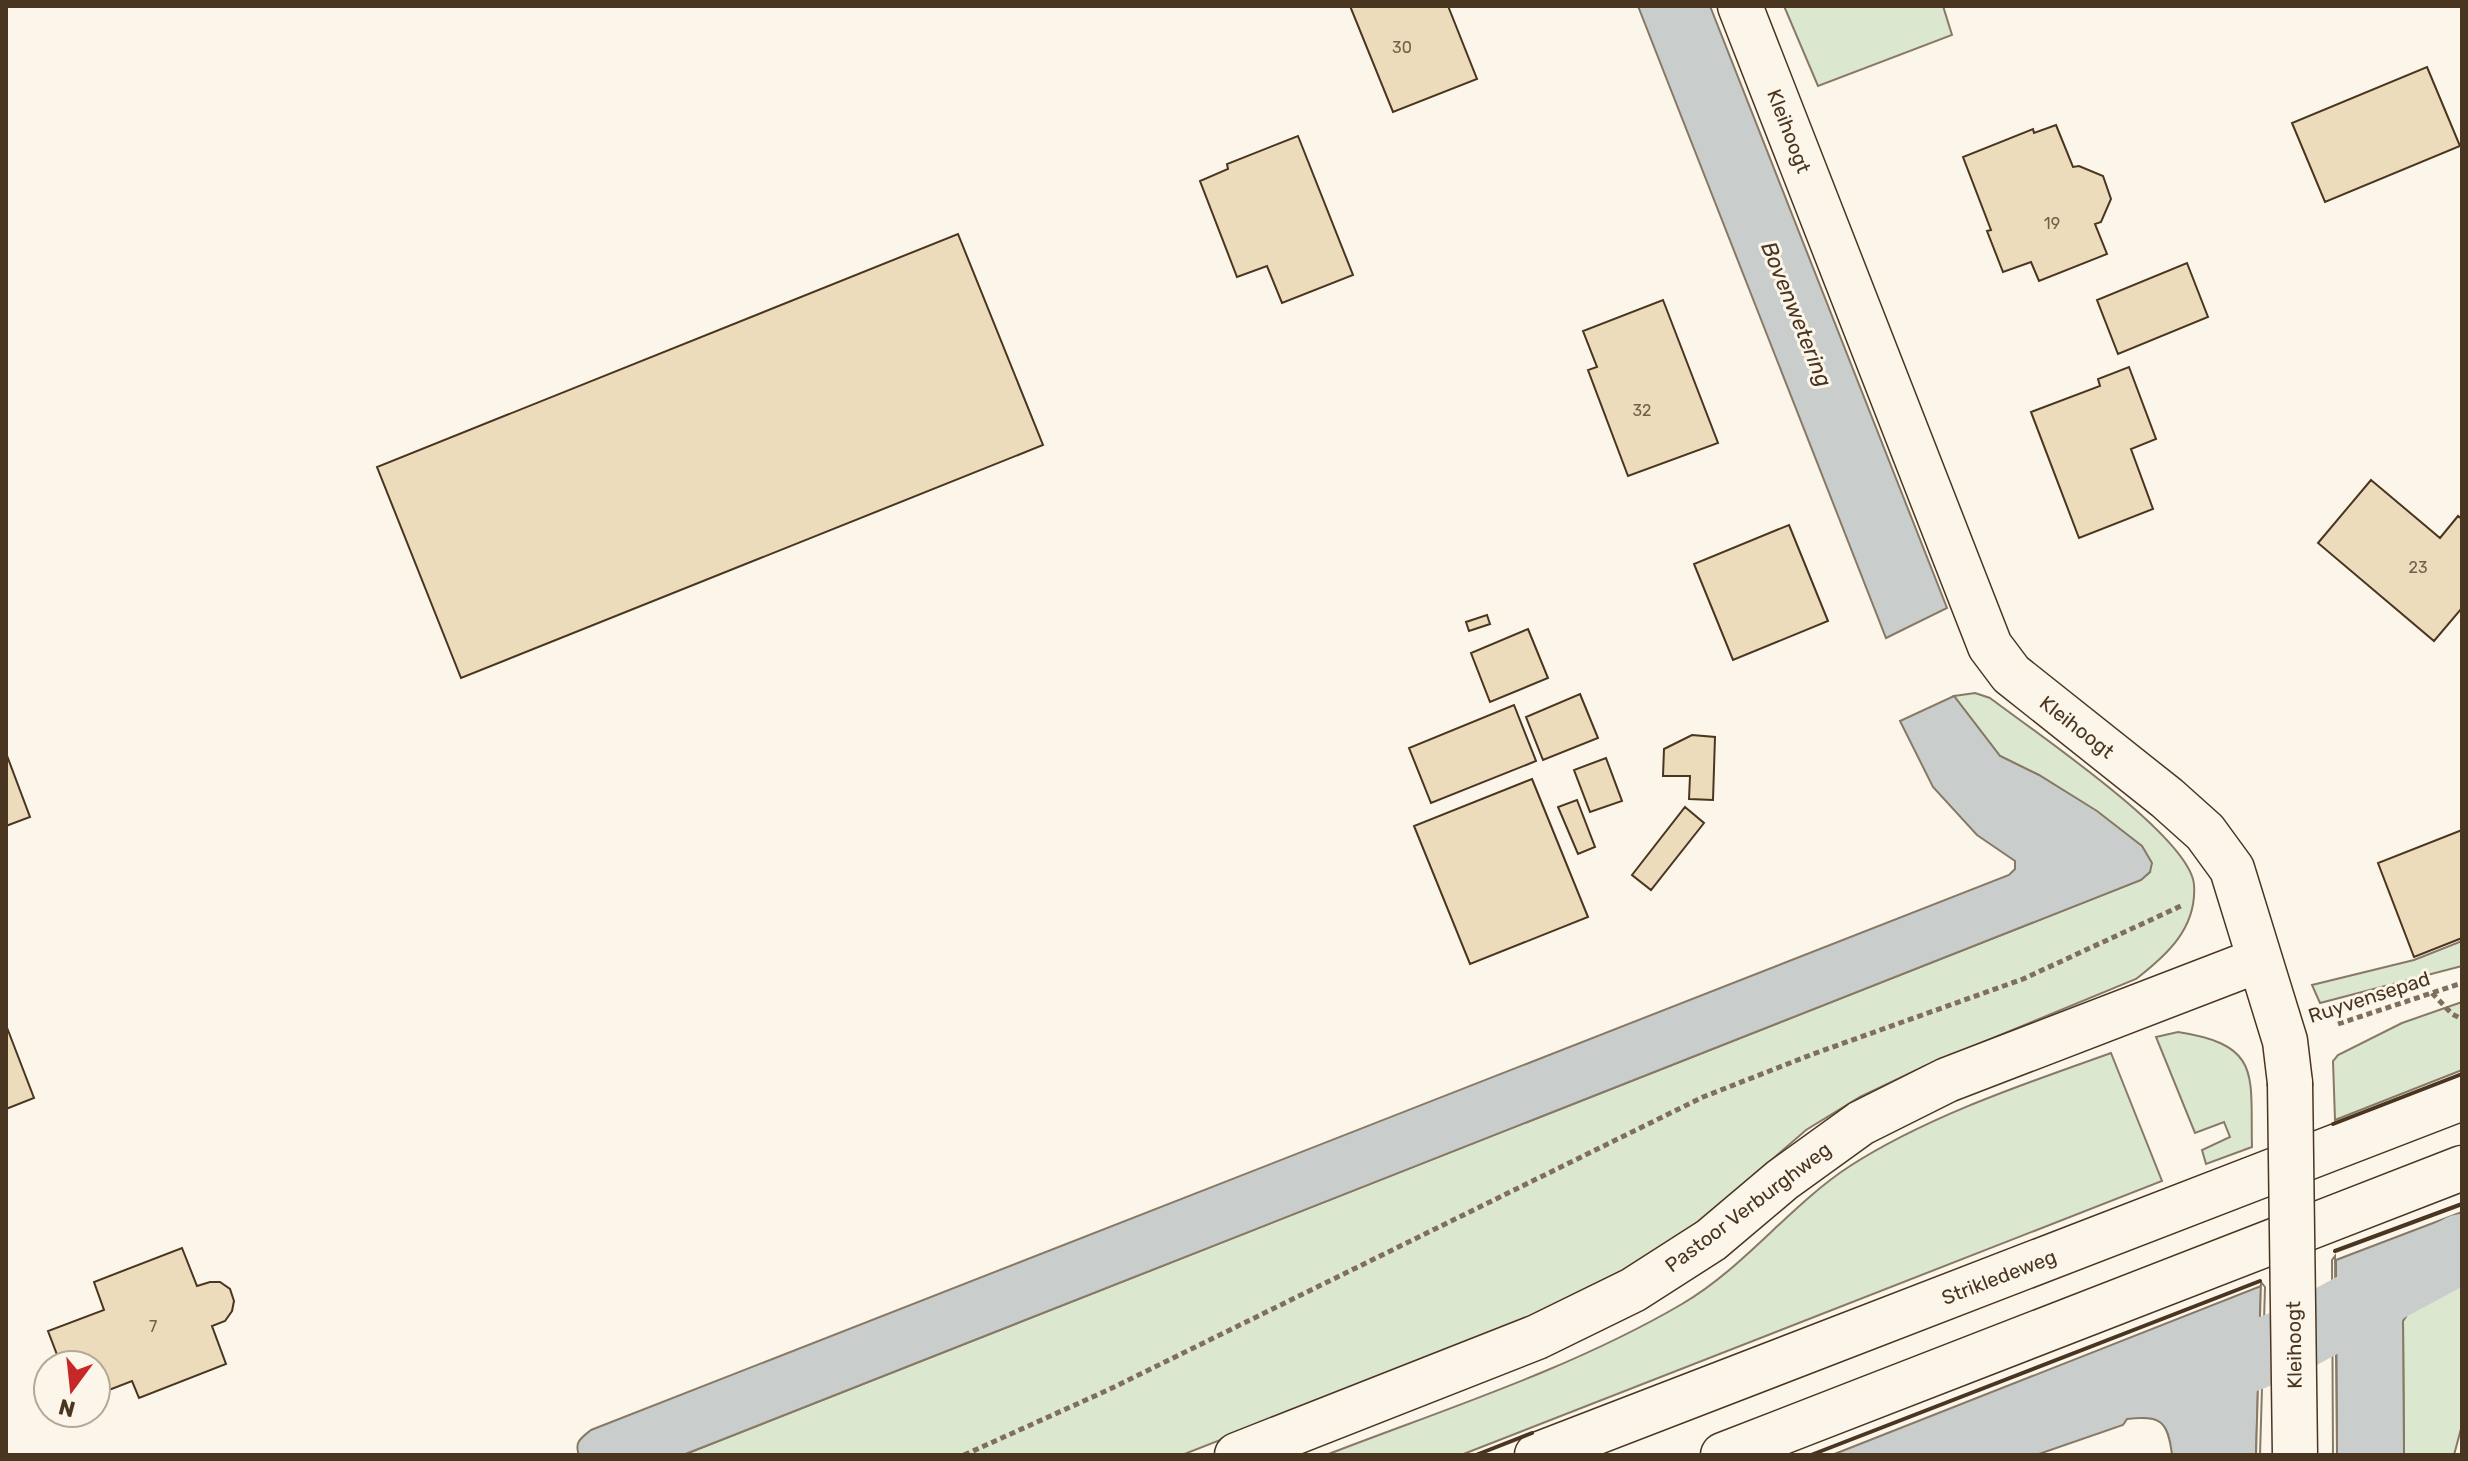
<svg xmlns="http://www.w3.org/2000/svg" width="2468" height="1461" font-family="Rubik,sans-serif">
<rect width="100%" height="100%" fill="#fbf6e9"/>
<path fill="#dce7d0" stroke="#887966" stroke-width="2" d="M1784,6H1943L1952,35L1818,86Z
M1975,693L1990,698C2032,730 2191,837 2194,885C2197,928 2167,955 2136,979L1925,1066L1860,1097L1806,1130L1688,1232L1575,1301L1182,1455H683L2141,880L2150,872L2039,775L2000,756L1954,696Z
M2462,941V966L2320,1003L2312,985L2414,960Z
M2462,1002V1070L2335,1120L2333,1061L2338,1055L2402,1023Z
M2178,1032C2263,1045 2250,1076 2252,1147L2206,1164L2202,1150L2230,1137L2224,1122L2195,1133L2156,1037Z
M2111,1053L2162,1181L1461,1455H1326C1445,1409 1571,1369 1682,1304C1745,1267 1790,1205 1850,1166C1928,1116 2024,1084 2111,1053Z
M2462,1275V1425L2454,1455H2404L2403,1321L2423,1290Z"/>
<path fill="#c9cecd" stroke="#887966" stroke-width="2" d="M1638,6H1710L1947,608L1886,638Z
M1954,696L2000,756L2039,775L2097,811L2142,846L2152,863L2150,872L2141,880L683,1455H579C574,1442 581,1438 591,1430L2009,875L2015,869V861L1977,835L1933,787L1900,721Z
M2462,1212V1275L2423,1290L2403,1321L2404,1455H2337L2336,1260Z
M2261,1286L2256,1455H2172C2168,1421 2161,1415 2127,1419L2123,1425L2036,1455H1832Z"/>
<path fill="#fbf6e9" stroke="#887966" stroke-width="2" d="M2335,1256L2337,1455H2333L2332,1260Z
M2261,1282L2265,1287L2260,1455H2256Z"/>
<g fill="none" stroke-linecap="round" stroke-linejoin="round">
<path stroke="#c9cecd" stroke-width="68" d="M2173,1387L2284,1344L2462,1248"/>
</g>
<path fill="#ecdcbc" stroke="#4a3520" stroke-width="2" d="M1350,6H1448L1477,79L1393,112Z
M2427,67L2460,146L2325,202L2292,123Z
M2056,125L2073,167L2079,166L2103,176L2111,199L2101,222L2095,224L2107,254L2039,281L2031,262L2003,272L1987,231L1991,230L1963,157L2033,129L2034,133Z
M1298,136L1353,275L1282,303L1267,266L1237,277L1200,181L1228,169L1227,164Z
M958,234L1043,445L461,678L377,467Z
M2187,263L2208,317L2118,354L2097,300Z
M1663,300L1718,443L1628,476L1588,370L1597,367L1583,331Z
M2129,367L2156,439L2131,449L2153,509L2079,538L2031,412L2100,386L2098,379Z
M2371,480L2440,538L2458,516L2462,519V608L2434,641L2318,543Z
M1789,525L1828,621L1733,660L1694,564Z
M1487,615L1490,624L1469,631L1466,622Z
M1528,629L1548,678L1490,702L1471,653Z
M1580,694L1598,738L1543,760L1526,717Z
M1514,705L1536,761L1431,803L1409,748Z
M1692,735L1715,737L1713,800L1689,799L1690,776H1663L1664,749Z
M6,753L30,817L6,826Z
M1606,758L1622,801L1590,812L1574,770Z
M1532,779L1588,917L1470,964L1414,826Z
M1577,800L1595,847L1578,854L1558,807Z
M1685,807L1704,823L1651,890L1632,875Z
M2462,830V938L2414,957L2378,863Z
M6,1025L34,1098L6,1109Z
M182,1248L197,1286L210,1282H220L230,1289L234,1301L232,1311L225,1321L212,1326L226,1364L139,1398L132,1381L96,1395V1365H61L48,1331L104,1310L94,1282Z"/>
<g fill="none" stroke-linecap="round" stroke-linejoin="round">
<defs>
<path id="street" d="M1740,6L1990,646L2011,674L2167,798L2205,832L2232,869L2285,1041L2290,1083
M1237,1455L1537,1337L1633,1290L1711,1240L1782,1180L1861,1123L1947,1080L2259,960"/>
<path id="primary" d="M1537,1455L2462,1098
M1723,1455L2462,1168"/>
</defs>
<use href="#street" stroke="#4a3520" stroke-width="47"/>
<use href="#primary" stroke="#4a3520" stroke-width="47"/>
<path stroke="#7f6f5c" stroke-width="5" stroke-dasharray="6 4" stroke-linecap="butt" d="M2432,993L2452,1014L2462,1019
M2338,1024L2462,983
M964,1455L1108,1390L1703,1097L1813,1054L2023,979L2183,905"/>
<use href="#street" stroke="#fbf6e9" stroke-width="44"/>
<use href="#primary" stroke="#fbf6e9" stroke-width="44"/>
<defs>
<path id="street-bridge" d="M2290,1083L2295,1455"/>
</defs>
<use href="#street-bridge" stroke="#4a3520" stroke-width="47" stroke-linecap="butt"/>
<use href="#street-bridge" stroke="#fbf6e9" stroke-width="44"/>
<path stroke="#4a3520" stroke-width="4" d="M2333,1124L2462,1074
M2335,1251L2462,1204
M1476,1455L1532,1433
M1811,1455L2260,1281"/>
</g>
<g text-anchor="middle" stroke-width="6" stroke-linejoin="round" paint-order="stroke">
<g font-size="16" fill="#725f47">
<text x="1402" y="53">30</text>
<text x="2052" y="229">19</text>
<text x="1642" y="416">32</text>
<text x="2418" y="573">23</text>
<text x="153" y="1332">7</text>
</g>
<g font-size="20" fill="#4a3520" stroke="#fbf6e9">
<text transform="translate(1789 131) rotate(69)" y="7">Kleihoogt</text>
<text transform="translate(2077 727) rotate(38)" y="7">Kleihoogt</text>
<text transform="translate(2369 997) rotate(-18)" y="7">Ruyvensepad</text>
<text transform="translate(1748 1207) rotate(-37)" y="7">Pastoor Verburghweg</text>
<text transform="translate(1999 1277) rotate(-21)" y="7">Strikledeweg</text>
<text transform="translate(2294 1345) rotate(-91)" y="7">Kleihoogt</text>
</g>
<g font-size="22" font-style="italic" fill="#4a3520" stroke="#fbf6e9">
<text transform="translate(1797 314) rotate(68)" y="8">Bovenwetering</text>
</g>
</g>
<rect width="2468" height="1461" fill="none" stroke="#4a3520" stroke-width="16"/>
<g transform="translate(72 1389) rotate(195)"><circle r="38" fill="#fbf6e9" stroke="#b4a999" stroke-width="2"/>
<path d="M0-6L14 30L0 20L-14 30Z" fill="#c62828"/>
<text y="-12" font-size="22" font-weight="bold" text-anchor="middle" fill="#4a3520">N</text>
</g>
</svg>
